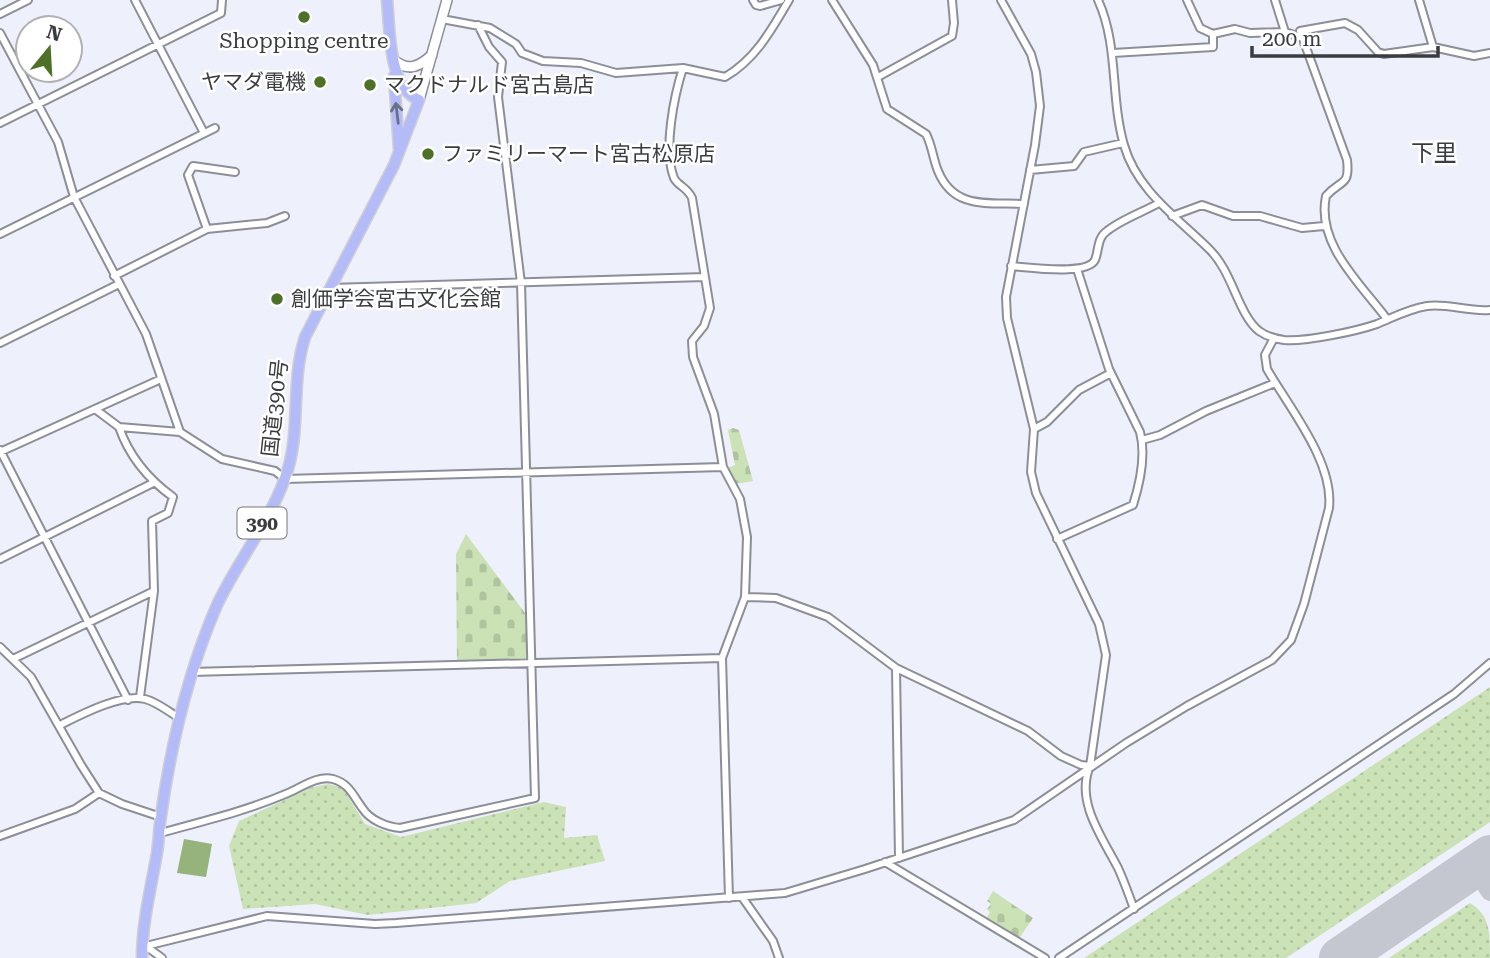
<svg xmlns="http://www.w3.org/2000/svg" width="1490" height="958" font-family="'Roboto Serif','Noto Sans JP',serif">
<defs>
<pattern id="grass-dots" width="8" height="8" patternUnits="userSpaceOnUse" patternTransform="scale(1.75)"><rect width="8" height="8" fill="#cae2b6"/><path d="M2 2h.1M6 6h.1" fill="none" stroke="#aec39e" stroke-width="1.8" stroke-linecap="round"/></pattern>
<pattern id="cemetery-stones" width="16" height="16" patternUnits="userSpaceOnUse" patternTransform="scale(1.75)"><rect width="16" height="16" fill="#cae2b6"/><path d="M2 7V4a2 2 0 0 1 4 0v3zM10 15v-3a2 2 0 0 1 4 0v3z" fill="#aec39e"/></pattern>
</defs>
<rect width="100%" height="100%" fill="#eef0fb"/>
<path fill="url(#grass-dots)" d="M1490,687V822L1286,958H1084Z
M328,784L343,788L365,824L401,837L544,802L566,807L564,838L597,835L605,861L510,881L476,903L368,915L315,904L243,909L229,846L239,821L313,787Z
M1470,903C1490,915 1490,932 1490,958H1389Z"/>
<path fill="url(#cemetery-stones)" d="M733,428L739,430L753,481L735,484L728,468L735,465L728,430Z
M466,534L528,617L530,661H457L456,554Z
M993,891L1033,918L1018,940L986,919L990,912L987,909L991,904L987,901Z"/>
<path fill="#95b37b" d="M184,839L212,844L206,877L177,873Z"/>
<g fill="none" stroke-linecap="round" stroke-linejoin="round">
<path stroke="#c4c6d0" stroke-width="18" d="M1473,867L1490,892"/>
<path stroke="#c4c6d0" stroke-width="42" d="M1340,958L1490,856"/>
<defs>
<path id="minor" d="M135,0L204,133
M753,0L756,5L760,6L781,0
M832,0L873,65L887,109L926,134C932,145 933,159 938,171C954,210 988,202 1024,204
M1001,0L1031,54L1036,72L1040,106L1035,145L1006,297L1007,318L1034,429L1031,472L1036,493L1099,624L1106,655L1090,766C1075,801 1102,837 1118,868C1124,881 1129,895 1134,909
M1098,0C1119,46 1110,97 1124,145C1137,191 1178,218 1210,250C1233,273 1238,314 1259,331C1266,336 1276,339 1284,340C1305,342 1357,331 1377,324C1394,317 1408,309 1427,306C1447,303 1469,312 1490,310
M1275,0L1285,32
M1419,0L1433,47
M0,14L28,0
M442,19L490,28L516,44L522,53L543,61L581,63L616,73L683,68L725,77C756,59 772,29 789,0
M0,33L58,142L74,197L146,334L180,432
M1213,34L1235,29L1250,33L1285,32L1303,38
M1113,53L1213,47V34L1200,28L1187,0
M683,68C674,96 663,150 674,178C678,186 687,187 692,198L710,308L704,326L692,341L693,357L714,414L723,467L740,499L747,537L745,597L722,658L729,898
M878,77L952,36L954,23L952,0
M0,123L221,13L222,0
M1030,170L1074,166L1084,152L1123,143
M1172,216L1202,205L1233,216H1260L1302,228L1324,226
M207,229L267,223L285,216
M0,234L215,128
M1011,266C1027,267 1087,276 1095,260C1099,250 1097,238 1107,231C1122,219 1143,212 1159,203
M114,276L207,229L188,175L193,166L235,172
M330,288L705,277
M1387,319C1360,283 1316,244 1326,196C1341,179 1350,187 1347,160L1300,31L1345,23L1358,30L1378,52L1384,54L1433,47L1474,56L1490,53
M0,343L119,284
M95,409L119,427L180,432L222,459L275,471L285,479L723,467
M119,427C129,456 148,479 173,497L168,513L152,521L154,591L140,697
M1034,429L1047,422L1079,390L1111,373
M1142,440L1160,435L1206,411L1275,383
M0,450L128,700
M0,452L161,379
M1057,539L1133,505C1140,483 1146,455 1140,432L1109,369L1077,269
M0,559L153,483
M745,597L776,598L828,617L896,668L1028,731L1061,756L1081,765L1090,766
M0,647L31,677L81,765L99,793L122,804L161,817
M13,659L154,591
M896,668L899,858
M191,672L722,658
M60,725C80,715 122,693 145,699C157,702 168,711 179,718
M160,833C204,821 246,811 288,793C302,787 318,775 333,779C350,784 353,796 363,809C370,820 387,827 400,828L535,798L521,283L498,97L502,62L489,47L478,25
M0,836L75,809L99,793
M885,862L1045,958
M742,897L773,941L779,958
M142,947L267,916L375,924L396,923L785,893L865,869L1014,820L1126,743L1187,706L1272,660L1291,640L1304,604L1329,508C1334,462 1290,409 1267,369L1265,355L1274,338
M147,947L162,958
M1059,958L1454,694L1490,663"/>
<path id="secondary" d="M394,60C408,72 419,67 432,55
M419,100L447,0"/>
<path id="trunk" d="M394,76L399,149
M142,958C142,923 151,888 157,853C159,840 159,828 161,816C171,744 188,672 217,605C237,562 269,523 285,478C302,433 290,383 305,337L394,165L419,100C388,88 390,29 387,0"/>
</defs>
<use href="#minor" stroke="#8c8e98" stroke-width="10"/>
<use href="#secondary" stroke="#8c8e98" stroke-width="12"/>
<use href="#trunk" stroke="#d0d0d1" stroke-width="13"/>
<use href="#minor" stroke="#fff" stroke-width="6"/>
<use href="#secondary" stroke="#fff" stroke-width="9"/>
<use href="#trunk" stroke="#b3bcf8" stroke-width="10"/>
</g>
<defs><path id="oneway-shaft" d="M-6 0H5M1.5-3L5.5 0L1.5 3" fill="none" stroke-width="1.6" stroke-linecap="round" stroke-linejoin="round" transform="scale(1.75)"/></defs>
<use stroke="#6b6f8a" href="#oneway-shaft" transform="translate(397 113) rotate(-97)"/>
<g fill="#4e7129" stroke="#fff" stroke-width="2.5">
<circle cx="304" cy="17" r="7"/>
<circle cx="320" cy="82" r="7"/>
<circle cx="370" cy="85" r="7"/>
<circle cx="428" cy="154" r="7"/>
<circle cx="277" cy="299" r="7"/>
</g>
<g text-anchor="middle" stroke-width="5" stroke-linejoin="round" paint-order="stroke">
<rect fill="#fff" stroke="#767679" stroke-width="2" x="237.5" y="507.5" width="49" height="31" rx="5"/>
<g font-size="19" font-weight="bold" fill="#3b3c40">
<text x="262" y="530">390</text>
</g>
<g font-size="21" fill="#3b3c40" stroke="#fff" text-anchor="start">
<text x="304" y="48" text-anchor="middle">Shopping centre</text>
<text x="306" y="89" text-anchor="end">ヤマダ電機</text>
<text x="384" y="92">マクドナルド宮古島店</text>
<text x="442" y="161">ファミリーマート宮古松原店</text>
<text x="291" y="306">創価学会宮古文化会館</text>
</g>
<g font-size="21" fill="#3b3c40" stroke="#fff">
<text transform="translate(275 408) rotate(-84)" y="7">国道390号</text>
</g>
<g font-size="23" fill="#3b3c40" stroke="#fff">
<text x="1434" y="161">下里</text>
</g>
</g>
<g transform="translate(49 49) rotate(18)"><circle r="33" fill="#ffffff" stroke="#b1b1b3" stroke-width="2"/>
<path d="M0-5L12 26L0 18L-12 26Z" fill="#4e7129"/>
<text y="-10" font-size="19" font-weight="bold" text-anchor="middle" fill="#3b3c40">N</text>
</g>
<path d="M1252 46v10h186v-10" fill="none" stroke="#3b3c40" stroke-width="3.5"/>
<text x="1262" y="46" font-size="21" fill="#3b3c40" stroke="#ffffff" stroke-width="5" paint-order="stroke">200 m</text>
</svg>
